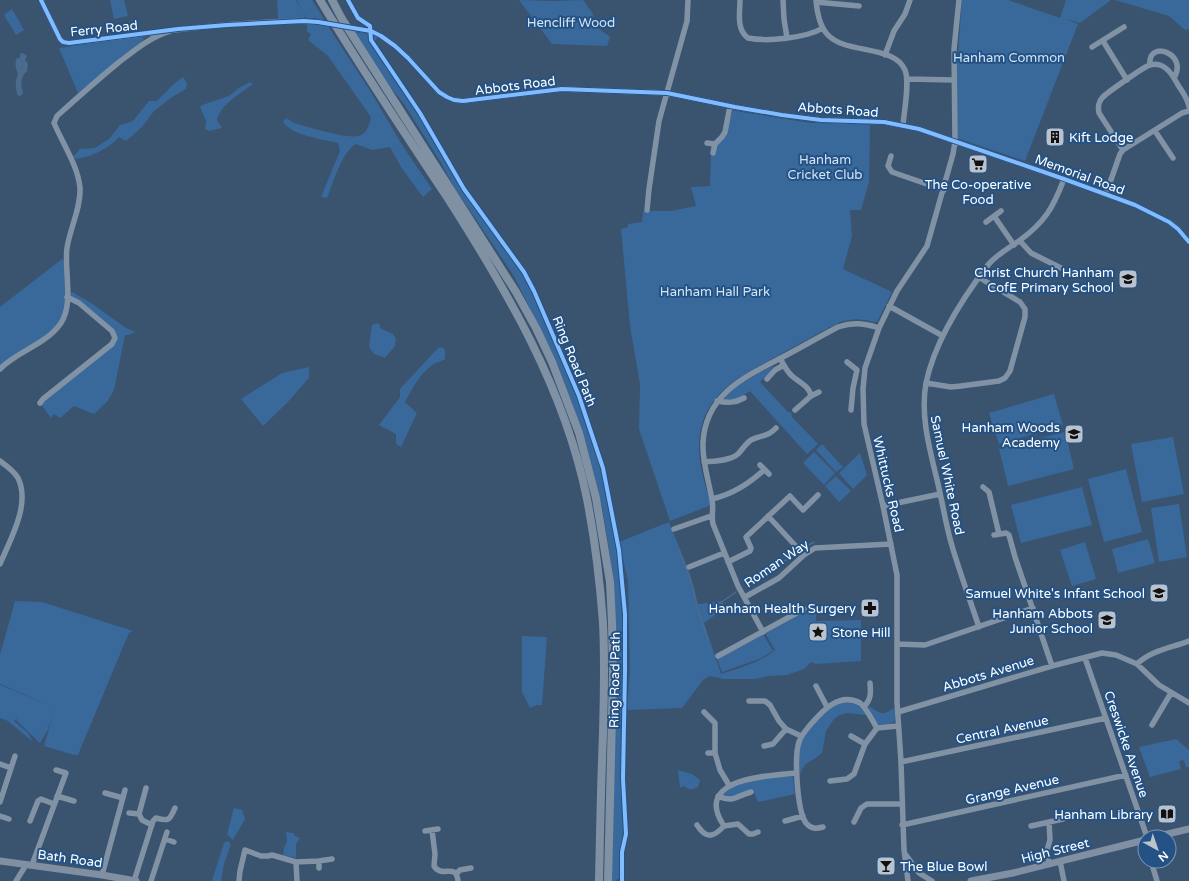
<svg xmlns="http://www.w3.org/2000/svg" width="1189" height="881" font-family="'Varela Round',sans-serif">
<rect width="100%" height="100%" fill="#3a536f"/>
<path fill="#39699b" d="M110,0H124L128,16L114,19Z
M277,0H296L302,11L297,0H312L335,37L369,89L404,148L432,189L423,197L401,167L390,147L372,150L356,144C342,151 333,184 327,198L321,197L340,151L338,143C322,139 293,136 283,122L286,118L294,123C306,126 351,141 361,135C368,131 369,125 371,117L328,56L308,40L311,34L307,31V24L319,25L316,18H306L303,12L305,18L278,19Z
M519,0L554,1L583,0L593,14L594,25L610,37L607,46L552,44Z
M962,0H1008L1060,18L1066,0H1111L1080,23L1064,18L1078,24L1025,161L957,138V66Z
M1115,0H1189V29L1185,30L1169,16Z
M12,9L24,30L16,35L4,15Z
M354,32L370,34V39L371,35L378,37L372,44L415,106L463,190L521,271L523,272L546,319L567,369L593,439L612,515L620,576L623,625L622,781L624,834L621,852L622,876L615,881H611L613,584L610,555L601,501L582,431L558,366L514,276L454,187L440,161L404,104L383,78Z
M141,36L144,39L143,41L121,57L78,93L59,48Z
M183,77L187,83L186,89L172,97L154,111L142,127L126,141L119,137C110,148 85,161 72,158L80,149L95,148L110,138L120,125L133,121L149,101H157L175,83Z
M250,82L253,84C241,93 220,105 217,120L222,128L209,131L205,129L206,121L200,107L202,105L229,96L239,88Z
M733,110L741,112L811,123L844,122L870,125L869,182L861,210H850L852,236L843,269L892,292L877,322C872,323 869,320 864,320C856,318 848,320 840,322C820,332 799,344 779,355C740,376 700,395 699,445C698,465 706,486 711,505L670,521L639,429L640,384L630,326L621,229L628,227V224L642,222L643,211H671L696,206L691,187L710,186L711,147C725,136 728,127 733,110Z
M62,259L66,263L67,294L72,292L91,303L126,328L136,332L129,335H125L114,390L107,402L94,414L74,406L60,418L54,414L51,418L40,403L112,344L114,334L68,297L66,312L56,329L0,369V307Z
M379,323L380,328L393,334L396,339L395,346L385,358L374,354L369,347L372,325Z
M439,347L443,348L445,350V359C440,362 435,363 431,366C419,375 412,389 405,402L417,413L401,447L396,444V434L379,425L400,397V389Z
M773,366L769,373L760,382L788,412H791L792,417L818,444L807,454L750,391L737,399L724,400V399C737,383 755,375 773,366Z
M309,367V378L288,402L263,426L241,399L282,373Z
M1054,394L1063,425L999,444L989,413Z
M1065,432L1074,469L1008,486L999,449Z
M1173,437L1184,494L1142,502L1131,444Z
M822,444L843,467L836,472L816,450Z
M814,452L835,473L824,485L803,463Z
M860,453L867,475L853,489L839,473Z
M1126,469L1142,532L1104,542L1088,479Z
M836,476L851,491L839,502L825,486Z
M1082,487L1092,525L1021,543L1011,505Z
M1179,504L1187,557L1159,562L1151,508Z
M669,522L690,574L698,604L722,601L725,608L704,623L721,674C740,668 759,663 775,650L765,633L816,605V621L861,620V661L816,664L811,662L804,669L787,675L768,676L755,679H724L710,676L703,680L682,708L627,710L630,669L628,581L619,542Z
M1148,539L1155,563L1118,573L1112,549Z
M1085,542L1096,579L1072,586L1060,550Z
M15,601L42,602L133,631L129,633L123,647L78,755H74L44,746L55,708L49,727L46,726L49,728L40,743L16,720L20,715L14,721L28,733L33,742L8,721L0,718V685L54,707L0,684V655Z
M763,634L773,651L759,659L722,672L717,659Z
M522,636L547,637L542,705H537L530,708L522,692Z
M841,703C854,702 860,704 866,715L847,713L840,715L834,719L826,731L822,753C810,764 805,759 799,777C797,765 797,749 802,738L828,709Z
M869,706C881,714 883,716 894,708C895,711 896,716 895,719C894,726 882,725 877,724L869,710Z
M1176,739L1189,750V767H1186L1184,760L1179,761L1181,769L1150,777L1139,747Z
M678,770L692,774L700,780L698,787C693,790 688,790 684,786L680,788Z
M793,776L795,794L758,802L754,792L746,791L731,798L722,796C739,777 771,778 793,776Z
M234,808L242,810L245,819L233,840L227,834Z
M286,832L293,833L295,836L300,838L296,844V858L283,855L284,848L287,841Z
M228,841L231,844L224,864L221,881H212L224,843Z"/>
<path fill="#4b6b8e" d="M23,53L27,56L25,60L28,64L27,71C21,76 20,84 23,92L22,95L18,96C15,89 15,81 18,74C16,69 14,63 17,58H20V54Z"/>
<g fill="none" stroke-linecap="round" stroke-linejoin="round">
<path stroke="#4b6b8e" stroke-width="1.5" d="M807,546L814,542
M679,550L693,587L697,607L708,640
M773,568L799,552
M747,585L769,571
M710,609L716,606L736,592"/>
<path stroke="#8192a5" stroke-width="5.5" d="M41,0L60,39L63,42L69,43C131,36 192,26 254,23C275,22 297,20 318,22
M740,0C740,13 736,29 748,38C767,42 806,38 823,28
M783,0L784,19L787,38
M816,0C817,12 819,25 827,34C845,55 894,44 905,70C910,82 904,112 903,125
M816,2L859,6
M358,29L371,31L381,36L395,46L408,58L439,92L447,97L454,100L463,101L562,89L667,93L735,107L782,115L821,120L884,122L919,129L1064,179L1135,205L1169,222L1178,229L1189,242
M1103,41L1127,80
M1092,47L1124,27
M885,55L894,31L905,14L910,0
M1150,65C1147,39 1189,53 1174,78
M907,79L954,80
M1155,131L1173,158
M707,143L715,144L722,137L725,132L730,106
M1123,150L1099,113C1098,107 1098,103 1102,98C1105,94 1145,66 1150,65C1152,64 1158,64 1160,65C1169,68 1174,78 1178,85C1183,93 1188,99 1189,107
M713,153L715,144
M891,156L888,166L892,172L944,190
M1106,194L1120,154L1123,150L1182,113L1189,111
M647,210L649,189L659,121L687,21L688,0
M994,216L1014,245
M986,222L1001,211
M1020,241L1031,253L1061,268
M889,306L943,336
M780,358C783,364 786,370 791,375C798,382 809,385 811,396L795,410
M847,362L857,370L853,388L851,410
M0,369C17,351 46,345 61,323C74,303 64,271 67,248C70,228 81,208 80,188C78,166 63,144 54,123L57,116C77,98 97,80 118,63C135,50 150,37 170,31
M767,379L775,370L784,365
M926,383L951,387L961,386L999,381L1005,378L1010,371L1025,317V309L1020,302L980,278
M811,396L819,392
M717,401C728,403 735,403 744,398
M40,403L43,399L112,344L115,338L112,331L79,303L67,297
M0,461C7,466 14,471 18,478C31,504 10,540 0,564
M704,462C714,461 730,461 738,454C743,449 745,444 751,440C761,435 768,437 776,428
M760,465L769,474
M983,487L989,492L999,534
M712,499C733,494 748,484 764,470
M883,506L940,494
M768,516L804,555
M674,529L711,516
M994,535L1006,533L1009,535L1015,557L1052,666
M728,562L750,551L751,548L746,537L790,496L803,510L818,495
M689,567L724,553
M745,597L779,578L804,555L815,548L891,544
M979,627C970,600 960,573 952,546C946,526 943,505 938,484C930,450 920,417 926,383C935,340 962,299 988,265C996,255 1009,248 1019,241C1045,222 1053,208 1064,179
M763,632L738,586L713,524C711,515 714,509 712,500C709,481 702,462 703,443C705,395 744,377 781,358C800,348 819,337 838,327C853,322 864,323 879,328
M897,644L925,645L1033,608
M718,656L804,609
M1085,658L1147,837
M1137,664C1152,650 1171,648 1189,641
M816,686L827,707
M749,701H765L770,705L779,721L786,729L801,736
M864,707C871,699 871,694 870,683
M704,712L715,723V753L720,770L729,785
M898,712L1052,666L1102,653L1116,655L1137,664L1159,685L1189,703
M1152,725L1171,693
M851,736L865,744
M764,746L773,744L786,729
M708,753H715
M901,762L1106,718
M0,764L11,768
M830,781L847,779L854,774L865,744L877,728
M146,788L139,814L142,820L152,825
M105,793L123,798
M57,796L74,801
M718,796C734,803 736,796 751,792
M0,802L15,756
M129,813L139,814
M0,816L9,819
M30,821L38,801L41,799L54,804
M785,821L803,816
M854,822L861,808L867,804H902
M1049,822L1050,840L1047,850L1049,864
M697,825C706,839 713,838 724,826
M902,825L1126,775
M1031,826L1063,819
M823,827C816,829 811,829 806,823C797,811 794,756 799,742C801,735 806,730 811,724C823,710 840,692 860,703C866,707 873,722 877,728L898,726
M432,830L435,854L434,866C442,879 456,862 458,881
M425,831L438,829
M758,832L753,834H749L738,824L724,826C692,778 767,776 796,773
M165,839L174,842
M906,855L919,873L932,881
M319,861L332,859
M1060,861L1064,881
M1151,861L1157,881
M32,865L66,773L56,770
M456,874L460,870L471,868
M102,875L125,790
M16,881L26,865
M134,881L153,821L156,818C170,822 170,819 175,808
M151,881L167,832
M239,881L240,871L245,850L261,856H268L272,855L296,862
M297,881L296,862L319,861V868
M908,881L904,850L901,762L897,702V575L883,506L864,424L863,389L865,368L879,328L897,291L927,246L953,154L955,142L954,49L959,0"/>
<path stroke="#808fa2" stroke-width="7" d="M1155,837L1189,829
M0,861L102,875L136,881
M971,881L1013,873L1145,840"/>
<path stroke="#8191a4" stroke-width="8" d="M320,0C360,67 404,132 447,197C507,291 565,389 587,499C595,540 600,582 603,623C605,659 604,696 603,733C601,782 600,832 599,881
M332,0L342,19L516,292L536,328L552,362L579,433L596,498L610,582L612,623L613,675L608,881"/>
<path stroke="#8192a5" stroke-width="5.5" d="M318,22L358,29"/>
<defs>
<path id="cycleway" d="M41,0L60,39L63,42L69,43L178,29L227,25L304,21L318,22L371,31L381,36L395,46L408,58L439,92L447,97L454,100L463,101L562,89L667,93L735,107L782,115L821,120L884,122L919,129L1064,179L1135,205L1169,222L1178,229L1189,242
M348,0L358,18L370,26L371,40L373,43L420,113L464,189L524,272L534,291L579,396L603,468L619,550L625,614V671L623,779L626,834L622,852V881"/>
</defs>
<use href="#cycleway" stroke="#245285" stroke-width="6"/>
<use href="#cycleway" stroke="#80bcff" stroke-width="4"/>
</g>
<defs>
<symbol id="building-square" viewBox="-11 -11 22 22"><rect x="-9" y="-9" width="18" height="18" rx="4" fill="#bac3cd" stroke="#245285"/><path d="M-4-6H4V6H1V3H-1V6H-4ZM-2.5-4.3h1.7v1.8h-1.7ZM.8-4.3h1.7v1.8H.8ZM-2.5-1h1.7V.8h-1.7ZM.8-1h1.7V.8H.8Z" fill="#111"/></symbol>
<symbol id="supermarket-square" viewBox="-11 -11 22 22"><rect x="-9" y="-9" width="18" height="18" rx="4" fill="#bac3cd" stroke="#245285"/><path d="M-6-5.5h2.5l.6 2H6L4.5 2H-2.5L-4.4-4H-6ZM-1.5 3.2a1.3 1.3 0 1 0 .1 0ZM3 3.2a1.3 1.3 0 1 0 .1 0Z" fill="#111"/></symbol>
<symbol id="school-square" viewBox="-11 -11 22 22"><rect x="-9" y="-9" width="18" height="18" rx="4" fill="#bac3cd" stroke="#245285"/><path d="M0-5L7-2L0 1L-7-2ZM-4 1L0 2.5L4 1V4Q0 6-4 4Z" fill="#111"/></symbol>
<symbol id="pharmacy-square" viewBox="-11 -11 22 22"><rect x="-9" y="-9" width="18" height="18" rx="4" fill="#bac3cd" stroke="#245285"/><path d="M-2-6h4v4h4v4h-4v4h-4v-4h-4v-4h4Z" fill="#111"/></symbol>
<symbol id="sight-square" viewBox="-11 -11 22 22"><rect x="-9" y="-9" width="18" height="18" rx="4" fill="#bac3cd" stroke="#245285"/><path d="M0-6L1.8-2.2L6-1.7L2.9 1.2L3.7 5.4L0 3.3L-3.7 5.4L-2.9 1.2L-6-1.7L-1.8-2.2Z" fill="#111"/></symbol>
<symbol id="library-square" viewBox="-11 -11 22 22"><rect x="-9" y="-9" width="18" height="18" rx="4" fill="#bac3cd" stroke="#245285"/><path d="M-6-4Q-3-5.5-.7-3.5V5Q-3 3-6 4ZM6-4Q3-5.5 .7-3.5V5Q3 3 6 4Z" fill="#111"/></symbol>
<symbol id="bar-square" viewBox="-11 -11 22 22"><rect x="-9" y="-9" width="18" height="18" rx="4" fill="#bac3cd" stroke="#245285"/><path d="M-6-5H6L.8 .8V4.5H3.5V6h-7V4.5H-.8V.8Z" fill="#111"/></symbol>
</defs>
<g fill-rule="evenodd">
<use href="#building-square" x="1044" y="126" width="22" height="22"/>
<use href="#supermarket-square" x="967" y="153" width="22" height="22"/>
<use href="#school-square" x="1117" y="268" width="22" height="22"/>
<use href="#school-square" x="1063" y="423" width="22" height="22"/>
<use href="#school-square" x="1148" y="582" width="22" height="22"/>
<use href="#pharmacy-square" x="859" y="597" width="22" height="22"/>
<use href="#school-square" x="1096" y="609" width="22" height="22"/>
<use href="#sight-square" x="807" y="621" width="22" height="22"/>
<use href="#library-square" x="1156" y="803" width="22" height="22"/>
<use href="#bar-square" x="875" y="855" width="22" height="22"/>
</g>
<g text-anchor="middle" stroke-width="4" stroke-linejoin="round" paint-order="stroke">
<g font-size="13" fill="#d2e4f6" stroke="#245285">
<text x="571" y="27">Hencliff Wood</text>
<text x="1009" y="62">Hanham Common</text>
<text x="825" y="164">Hanham<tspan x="825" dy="15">Cricket Club</tspan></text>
<text x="715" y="296">Hanham Hall Park</text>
</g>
<g font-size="13" fill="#fff" stroke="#245285">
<text transform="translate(104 28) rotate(-6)" y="5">Ferry Road</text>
<text transform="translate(515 85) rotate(-7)" y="5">Abbots Road</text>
<text transform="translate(838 109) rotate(4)" y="5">Abbots Road</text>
<text transform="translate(1080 174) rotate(20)" y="5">Memorial Road</text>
<text transform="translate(575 361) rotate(68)" y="5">Ring Road Path</text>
<text transform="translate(948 475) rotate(78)" y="5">Samuel White Road</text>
<text transform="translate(889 484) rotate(77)" y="5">Whittucks Road</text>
<text transform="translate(776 563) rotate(-34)" y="5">Roman Way</text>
<text transform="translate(988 673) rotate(-17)" y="5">Abbots Avenue</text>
<text transform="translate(614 680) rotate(-89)" y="5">Ring Road Path</text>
<text transform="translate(1002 729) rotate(-12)" y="5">Central Avenue</text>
<text transform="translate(1127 744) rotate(71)" y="5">Creswicke Avenue</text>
<text transform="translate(1012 789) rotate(-13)" y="5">Grange Avenue</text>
<text transform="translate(1055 850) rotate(-14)" y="5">High Street</text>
<text transform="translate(70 858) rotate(8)" y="5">Bath Road</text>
</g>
<g font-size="13" fill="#fff" stroke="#245285" text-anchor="end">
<text x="1069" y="142" text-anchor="start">Kift Lodge</text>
<text x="978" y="189" text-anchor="middle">The Co-operative<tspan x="978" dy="15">Food</tspan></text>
<text x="1114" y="277">Christ Church Hanham<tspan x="1114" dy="15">CofE Primary School</tspan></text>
<text x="1060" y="432">Hanham Woods<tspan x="1060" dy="15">Academy</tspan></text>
<text x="1145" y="598">Samuel White's Infant School</text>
<text x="856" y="613">Hanham Health Surgery</text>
<text x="1093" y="618">Hanham Abbots<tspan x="1093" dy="15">Junior School</tspan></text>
<text x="832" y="637" text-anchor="start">Stone Hill</text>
<text x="1153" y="819">Hanham Library</text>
<text x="900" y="871" text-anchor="start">The Blue Bowl</text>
</g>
</g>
<g transform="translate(1157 849) rotate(140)"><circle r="19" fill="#245285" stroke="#7c97b6"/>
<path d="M0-3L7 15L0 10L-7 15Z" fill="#bac3cd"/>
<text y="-6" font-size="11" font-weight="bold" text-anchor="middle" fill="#ffffff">N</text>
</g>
</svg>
